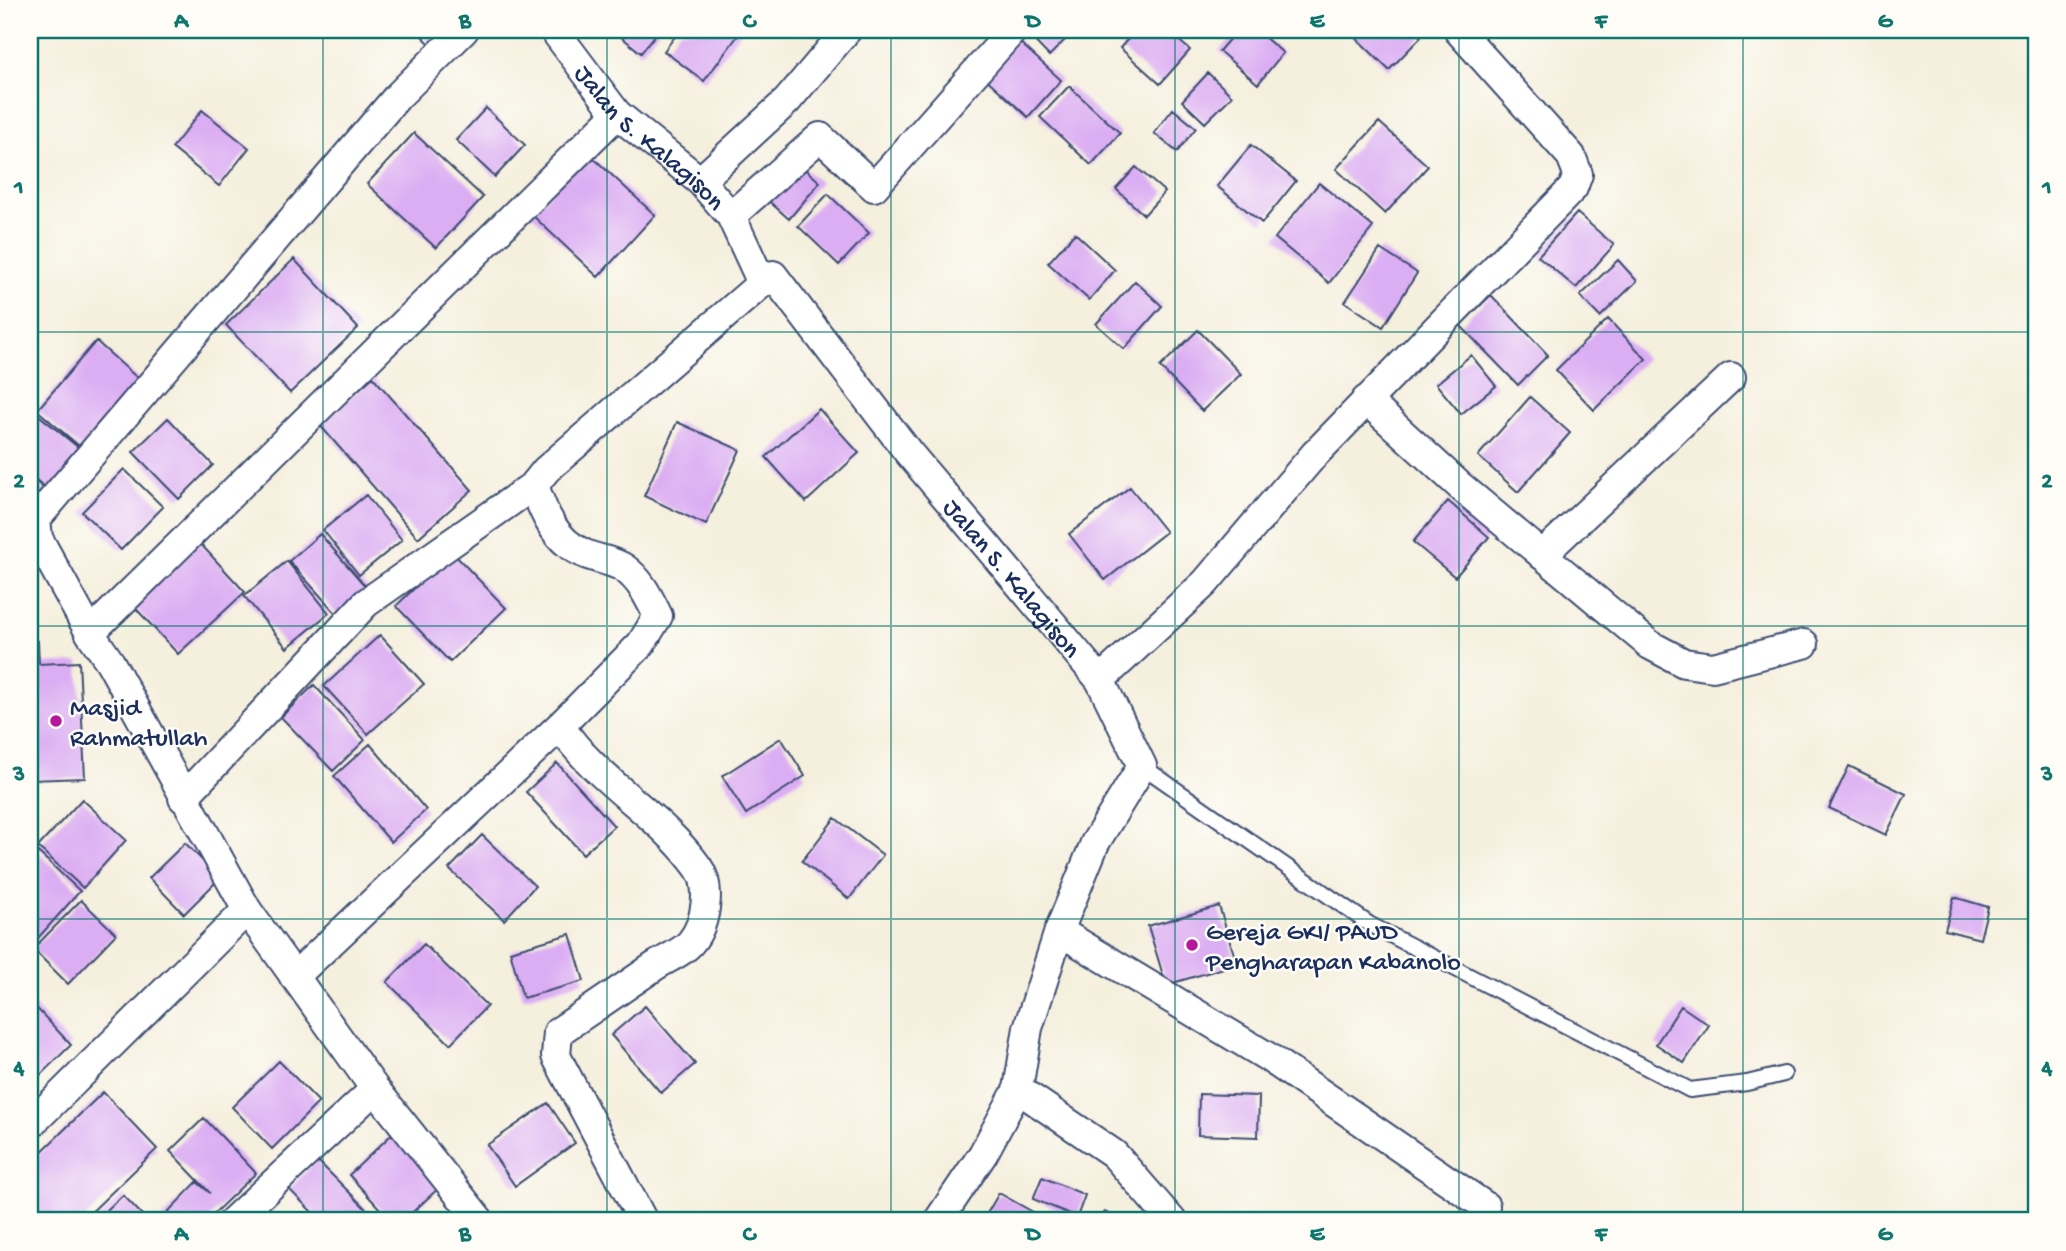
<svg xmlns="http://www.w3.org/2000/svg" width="2066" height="1251" font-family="'Gochi Hand',sans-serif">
<rect width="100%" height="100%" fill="#fdfcf7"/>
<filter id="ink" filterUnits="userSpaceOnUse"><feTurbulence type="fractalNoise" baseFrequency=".0143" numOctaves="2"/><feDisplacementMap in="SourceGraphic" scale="14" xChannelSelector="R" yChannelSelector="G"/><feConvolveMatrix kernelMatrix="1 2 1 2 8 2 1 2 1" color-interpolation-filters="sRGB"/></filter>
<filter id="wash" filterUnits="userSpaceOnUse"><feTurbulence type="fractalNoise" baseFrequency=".00686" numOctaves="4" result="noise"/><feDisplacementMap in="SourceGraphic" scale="28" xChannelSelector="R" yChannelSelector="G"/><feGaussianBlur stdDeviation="1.57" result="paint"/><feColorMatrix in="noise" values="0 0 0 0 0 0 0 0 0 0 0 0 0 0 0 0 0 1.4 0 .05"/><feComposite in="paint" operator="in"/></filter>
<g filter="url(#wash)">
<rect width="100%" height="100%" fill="#f5efdd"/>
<g id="blocks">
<path fill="#dbadf3" d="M416,30H450L433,47Z
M613,30H659L641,53Z
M680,30H742L704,81L664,51Z
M1024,30H1058L1066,39L1049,56Z
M1136,30H1167L1190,50L1160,84L1120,48Z
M1237,30H1256L1283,53L1258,84L1219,51Z
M1348,30H1413L1421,37L1389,70Z
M1016,39L1061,80L1028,117L983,76Z
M1208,73L1232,96L1205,123L1182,101Z
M1069,86L1120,133L1091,165L1040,117Z
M486,108L525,145L495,177L456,140Z
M1173,109L1196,128L1177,152L1154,133Z
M202,110L249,148L219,186L172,148Z
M1379,122L1428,166L1385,214L1336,169Z
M414,133L483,197L436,248L367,184Z
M1251,145L1296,181L1262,223L1217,186Z
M588,153L655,215L598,277L531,214Z
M794,160L820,182L789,219L763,196Z
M1136,167L1165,192L1144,215L1116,189Z
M1319,183L1373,227L1329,283L1275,238Z
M828,194L869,233L839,265L798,226Z
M1577,213L1614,245L1576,288L1538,256Z
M1075,233L1115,270L1089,300L1048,263Z
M1380,249L1417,273L1383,327L1345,302Z
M294,259L358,328L290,393L226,325Z
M1618,260L1637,281L1600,317L1580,296Z
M1135,281L1162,306L1124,349L1096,324Z
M1491,295L1548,355L1518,385L1460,325Z
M1608,319L1646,359L1594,410L1556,370Z
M1198,330L1241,374L1202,411L1160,367Z
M96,341L144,384L86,452L37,410Z
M1471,355L1496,386L1461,414L1436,384Z
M373,377L472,490L418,538L319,424Z
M1530,397L1570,433L1518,492L1478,456Z
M30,408L85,453L52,493L30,475Z
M819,409L859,453L806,502L766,457Z
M168,418L213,465L179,499L133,452Z
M677,422L740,450L706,525L644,496Z
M124,469L163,507L121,550L82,512Z
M30,477L50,493L30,520Z
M1130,487L1166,532L1105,580L1069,534Z
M366,495L402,540L359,575L323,530Z
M1448,501L1489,537L1455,577L1413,542Z
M320,534L373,595L343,621L289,561Z
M195,538L245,592L178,654L128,600Z
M452,552L506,608L450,662L396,606Z
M287,561L329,613L287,648L244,596Z
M380,635L424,684L368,734L324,686Z
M38,641L39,664L79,662L85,778L30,780V642Z
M314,685L365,740L333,771L281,717Z
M781,738L805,776L746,814L722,776Z
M370,744L426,810L391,842L334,776Z
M557,763L614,826L583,854L526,792Z
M1849,766L1906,794L1886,835L1829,808Z
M82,799L126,840L83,888L38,847Z
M835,818L883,855L849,899L802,861Z
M482,835L535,886L504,920L449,869Z
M185,843L220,878L184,914L149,878Z
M38,852L80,891L30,947V861Z
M1954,897L1988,907L1980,939L1945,930Z
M81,900L116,934L68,984L33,949Z
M1219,906L1237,964L1166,985L1148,926Z
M570,934L584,981L523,998L510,951Z
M424,944L487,1006L450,1044L387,982Z
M30,1001L71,1045L30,1085Z
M645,1006L695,1064L661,1093L611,1035Z
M1681,1006L1709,1025L1684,1063L1656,1044Z
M279,1061L319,1102L272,1149L232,1107Z
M103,1092L157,1149L82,1221H30V1163Z
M1199,1094L1259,1096L1258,1137L1198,1135Z
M548,1103L575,1143L515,1186L487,1145Z
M204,1118L256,1173L206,1221H159L197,1182L210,1193L170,1151Z
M392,1134L441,1186L403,1221H391L349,1175Z
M317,1160L368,1211L358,1221H321L289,1189Z
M1042,1177L1085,1195L1077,1217L1033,1199Z
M999,1193L1040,1216L1038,1221H992L985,1217Z
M123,1195L148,1221H95Z
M1105,1212L1120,1221H1098Z"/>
</g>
</g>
<g filter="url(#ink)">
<use href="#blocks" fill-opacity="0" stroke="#3c4c71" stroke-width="2"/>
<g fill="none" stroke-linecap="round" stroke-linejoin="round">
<defs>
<path id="service" d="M1142,766L1369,924L1690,1090L1747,1083L1784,1074"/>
<g id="minor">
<path id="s1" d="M554,30L617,114L700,181L731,216L762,283L773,275L908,452L1100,680L1142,766L1095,843L1059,931L1028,1028L1018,1089L983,1154L938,1221"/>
<path d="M700,181L787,101L847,30"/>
<path d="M731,216L820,137L874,187L1013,30"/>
<path d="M1366,400L1460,486L1650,645L1684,663L1713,667L1804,644"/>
<path d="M1542,555L1731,377"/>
<path d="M90,633L38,538L36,519L397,97L464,30"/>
<path d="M1100,680L1205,583L1314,455L1573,188L1578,174L1571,156L1458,30"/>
<path d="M183,798L366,603L534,485"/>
<path d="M1059,931L1268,1057L1485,1206"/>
<path d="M294,977L560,726"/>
<path d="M1018,1089L1114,1154L1172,1221"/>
<path d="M30,1125L247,910"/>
<path d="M233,1221L375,1089"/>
<path d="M480,1221L375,1089L247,910L110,662L90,633L617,114"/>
<path d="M643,1221L556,1056L558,1032C591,1010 623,988 655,966C666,959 683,952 691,942C706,924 712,886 698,867C660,814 597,782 560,726L641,644L658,616C649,598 641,580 624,568C612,560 595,559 583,553C555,541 543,512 534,485L546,470L762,283"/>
</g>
</defs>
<use href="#service" stroke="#3c4c71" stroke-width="18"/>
<use href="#minor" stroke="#3c4c71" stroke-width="32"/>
<use href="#service" stroke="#fff" stroke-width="14"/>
<use href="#minor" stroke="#fff" stroke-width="28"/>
</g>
</g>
<path fill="none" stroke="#0f766e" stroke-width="2" stroke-opacity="0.55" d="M323,30V1221M607,30V1221M891,30V1221M1175,30V1221M1459,30V1221M1743,30V1221M30,332H2036M30,626H2036M30,919H2036"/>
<g fill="#b5179e" stroke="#fdfcf7" stroke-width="2.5">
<circle cx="56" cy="721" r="7"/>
<circle cx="1192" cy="945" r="7"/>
</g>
<g text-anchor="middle" stroke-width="5" stroke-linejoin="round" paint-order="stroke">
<g font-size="26" fill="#1b2f5e" stroke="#fdfcf7">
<text dy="9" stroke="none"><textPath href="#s1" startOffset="145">Jalan S. Kalagison</textPath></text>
<text dy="9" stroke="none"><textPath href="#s1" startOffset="732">Jalan S. Kalagison</textPath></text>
</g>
<g font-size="26" fill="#1b2f5e" stroke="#fdfcf7" text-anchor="start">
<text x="70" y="715">Masjid<tspan x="70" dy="30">Rahmatullah</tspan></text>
<text x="1206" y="939">Gereja GKI/ PAUD<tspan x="1206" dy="30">Pengharapan Kabanolo</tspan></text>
</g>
</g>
<rect width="2066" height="1251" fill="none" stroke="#fdfcf7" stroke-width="77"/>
<rect x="38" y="38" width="1990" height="1174" fill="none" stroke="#0f766e" stroke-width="2.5"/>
<g font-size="23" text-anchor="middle" font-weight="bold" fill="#0f766e">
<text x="181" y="27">A</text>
<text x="465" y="27">B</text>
<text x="749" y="27">C</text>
<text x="1033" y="27">D</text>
<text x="1317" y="27">E</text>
<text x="1601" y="27">F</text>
<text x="1885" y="27">G</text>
<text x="19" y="193">1</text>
<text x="2047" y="193">1</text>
<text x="19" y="487">2</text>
<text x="2047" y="487">2</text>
<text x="19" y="780">3</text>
<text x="2047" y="780">3</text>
<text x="19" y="1074">4</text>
<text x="2047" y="1074">4</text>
<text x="181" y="1240">A</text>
<text x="465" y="1240">B</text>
<text x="749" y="1240">C</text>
<text x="1033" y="1240">D</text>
<text x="1317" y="1240">E</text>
<text x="1601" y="1240">F</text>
<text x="1885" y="1240">G</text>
</g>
</svg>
